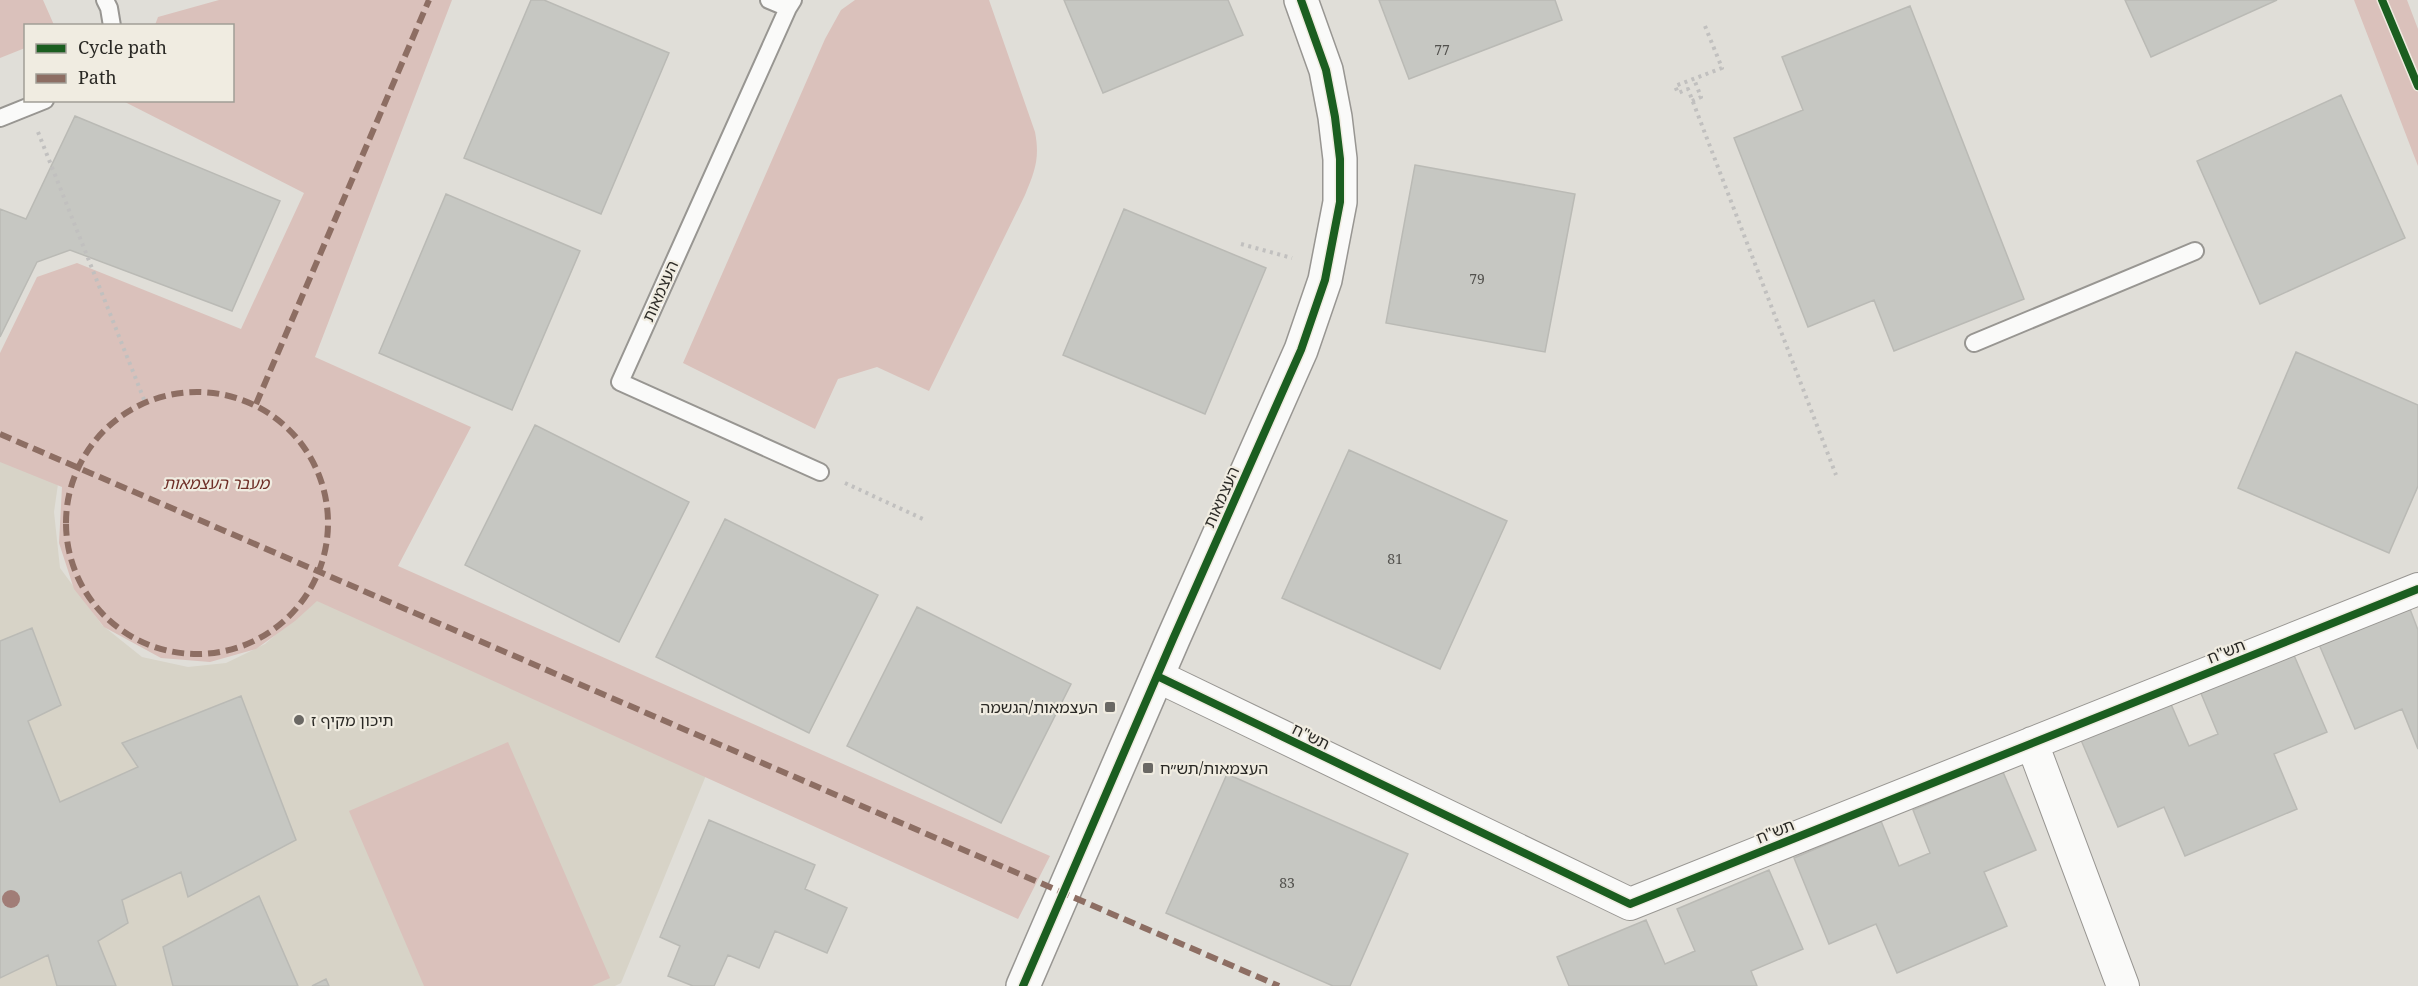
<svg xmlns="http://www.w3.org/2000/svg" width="2418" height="986" font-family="'Noto Serif','Noto Sans Hebrew',serif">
<rect width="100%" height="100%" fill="#e0ded8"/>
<path fill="#d7d3c7" d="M0,451L59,477L54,512L60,568L102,625L142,657L188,667L226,663L265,644L297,616L324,588L707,773L621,983L615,986H0Z"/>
<path fill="#dac1bb" d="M0,0H43L54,25L26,26L25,48L0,58Z
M219,0H452L315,357L471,427L398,566L1050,856L1018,919L317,601L295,621L256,649L210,662L161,658L104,627L74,589L59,543L62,487L0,462V353L37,277L77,263L241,329L304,193L123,101L232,100V26L155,25L158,17Z
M855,0H989L1035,132C1040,158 1035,171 1025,195L929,391L877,367L838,379L815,429L683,363L825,39L841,10Z
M2354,0H2407L2418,29V166Z
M508,742L610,978L592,986H424L349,811Z"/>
<path fill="#c6c7c2" stroke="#babab5" stroke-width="1.5" d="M531,0H544L669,53L601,214L464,158Z
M1064,0H1228L1243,35L1103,93Z
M1379,0H1555L1562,20L1409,79Z
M2125,0H2277L2151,57Z
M1910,6L2024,299L1894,351L1874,300L1808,327L1734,138L1803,110L1782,57Z
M2341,95L2405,238L2260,304L2197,161Z
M75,116L280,201L232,311L70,250L37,262L0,337V209L26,219Z
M1415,165L1575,194L1545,352L1386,323Z
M446,194L580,251L512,410L379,353Z
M1124,209L1266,268L1205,414L1063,355Z
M2296,352L2418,405V486L2389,553L2238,488Z
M535,425L689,502L619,642L465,565Z
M1349,450L1507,521L1440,669L1282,598Z
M725,519L878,595L809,733L656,657Z
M2408,604L2418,630V749L2402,709L2355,729L2318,642Z
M917,607L1071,684L1001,823L847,746Z
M32,628L61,705L28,721L60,802L138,767L122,743L241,696L296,840L188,897L181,872L122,900L128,923L98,941L116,986H57L48,955L0,978V641Z
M2293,653L2327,732L2274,754L2297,809L2185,856L2164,807L2118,827L2081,740L2170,702L2189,746L2218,734L2200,691Z
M2003,772L2036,850L1984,872L2007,926L1897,973L1876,924L1829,944L1794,858L1881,821L1899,866L1930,853L1913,810Z
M1227,774L1408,854L1350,986H1333L1166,913Z
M709,820L815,865L805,889L847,908L827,953L775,931L759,968L728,955L714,986H693L668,976L680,946L660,937Z
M1769,870L1803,949L1751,971L1757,986H1569L1557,957L1646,920L1665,964L1695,951L1677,909Z
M259,896L298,986H173L163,947Z
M326,979L329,986H312Z"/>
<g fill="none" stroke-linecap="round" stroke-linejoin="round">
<defs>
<path id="lane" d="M105,0L109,8L112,26
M769,0L788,8
M793,0L788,8L620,382L820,472
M0,118L45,100
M1974,343L2195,251"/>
<path id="street" d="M1157,676L1630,904L2418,589
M2032,743L2123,986"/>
<path id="secondary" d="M1023,986L1173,639L1301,350L1325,280L1340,202V159L1335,117L1326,70L1301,0"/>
</defs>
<use href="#lane" stroke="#989692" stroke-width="20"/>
<use href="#street" stroke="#989692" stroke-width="34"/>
<use href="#secondary" stroke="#989692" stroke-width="36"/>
<path stroke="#c1c0bf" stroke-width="4" stroke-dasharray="3 4.5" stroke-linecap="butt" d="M1705,26L1722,68L1675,86L1678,93L1688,89L1836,475
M1692,101L1701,97L1694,79
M38,132L145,402
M1241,244L1292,258
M845,483L923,519"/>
<use href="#lane" stroke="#fafaf9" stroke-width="16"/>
<use href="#street" stroke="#fafaf9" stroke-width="32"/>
<use href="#secondary" stroke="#fafaf9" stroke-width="33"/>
<path stroke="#8d6e63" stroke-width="6" stroke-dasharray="12 6" stroke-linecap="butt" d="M66 523a131 131 0 1 1 262 0a131 131 0 1 1-262 0Z
M256,404L429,0
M0,434L1279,986"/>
<defs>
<path id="cycleway" d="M2382,0L2418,86
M1157,676L1630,904L2418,589
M1023,986L1173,639L1301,350L1325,280L1340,202V159L1335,117L1326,70L1301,0"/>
</defs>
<use href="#cycleway" stroke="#f0ece1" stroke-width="11"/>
<use href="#cycleway" stroke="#1b5e20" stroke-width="8"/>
</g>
<circle fill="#a17d77" cx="11" cy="899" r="9"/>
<g fill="#6a6864" stroke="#f0ece1" stroke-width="2">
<rect x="1104" y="701" width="12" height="12" rx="3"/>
<circle cx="299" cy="720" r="6"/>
<rect x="1142" y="762" width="12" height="12" rx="3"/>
</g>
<g text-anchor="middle" stroke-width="4.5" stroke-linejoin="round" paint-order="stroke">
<g font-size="14" fill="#52514d">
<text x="1442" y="55">77</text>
<text x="1477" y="284">79</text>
<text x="1395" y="564">81</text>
<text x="1287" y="888">83</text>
</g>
<g font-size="16" fill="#2a2925" stroke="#f0ece1">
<text transform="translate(660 291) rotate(-66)" y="6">העצמאות</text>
<text transform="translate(1221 497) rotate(-66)" y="6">העצמאות</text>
<text transform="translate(2226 651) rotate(-22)" y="6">תש"ח</text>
<text transform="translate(1311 736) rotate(26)" y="6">תש"ח</text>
<text transform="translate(1775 831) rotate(-22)" y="6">תש"ח</text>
</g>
<g font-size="16" font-style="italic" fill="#6e2e27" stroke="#f0ece1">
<text x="216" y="489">מעבר העצמאות</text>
</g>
<g font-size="16" fill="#2a2925" stroke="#f0ece1" text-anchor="start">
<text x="1098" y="713" text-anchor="end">העצמאות/הגשמה</text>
<text x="311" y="726">תיכון מקיף ז</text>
<text x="1160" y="774">העצמאות/תש״ח</text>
</g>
</g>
<rect x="24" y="24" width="210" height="78" fill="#f0ece1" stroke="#a19e96" stroke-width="1.5"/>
<rect x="36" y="44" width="30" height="9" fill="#1b5e20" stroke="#a19e96" stroke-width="1.5"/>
<text x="78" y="54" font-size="18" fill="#2a2925">Cycle path</text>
<rect x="36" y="74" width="30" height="9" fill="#8d6e63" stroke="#a19e96" stroke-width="1.5"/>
<text x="78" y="84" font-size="18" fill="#2a2925">Path</text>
</svg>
